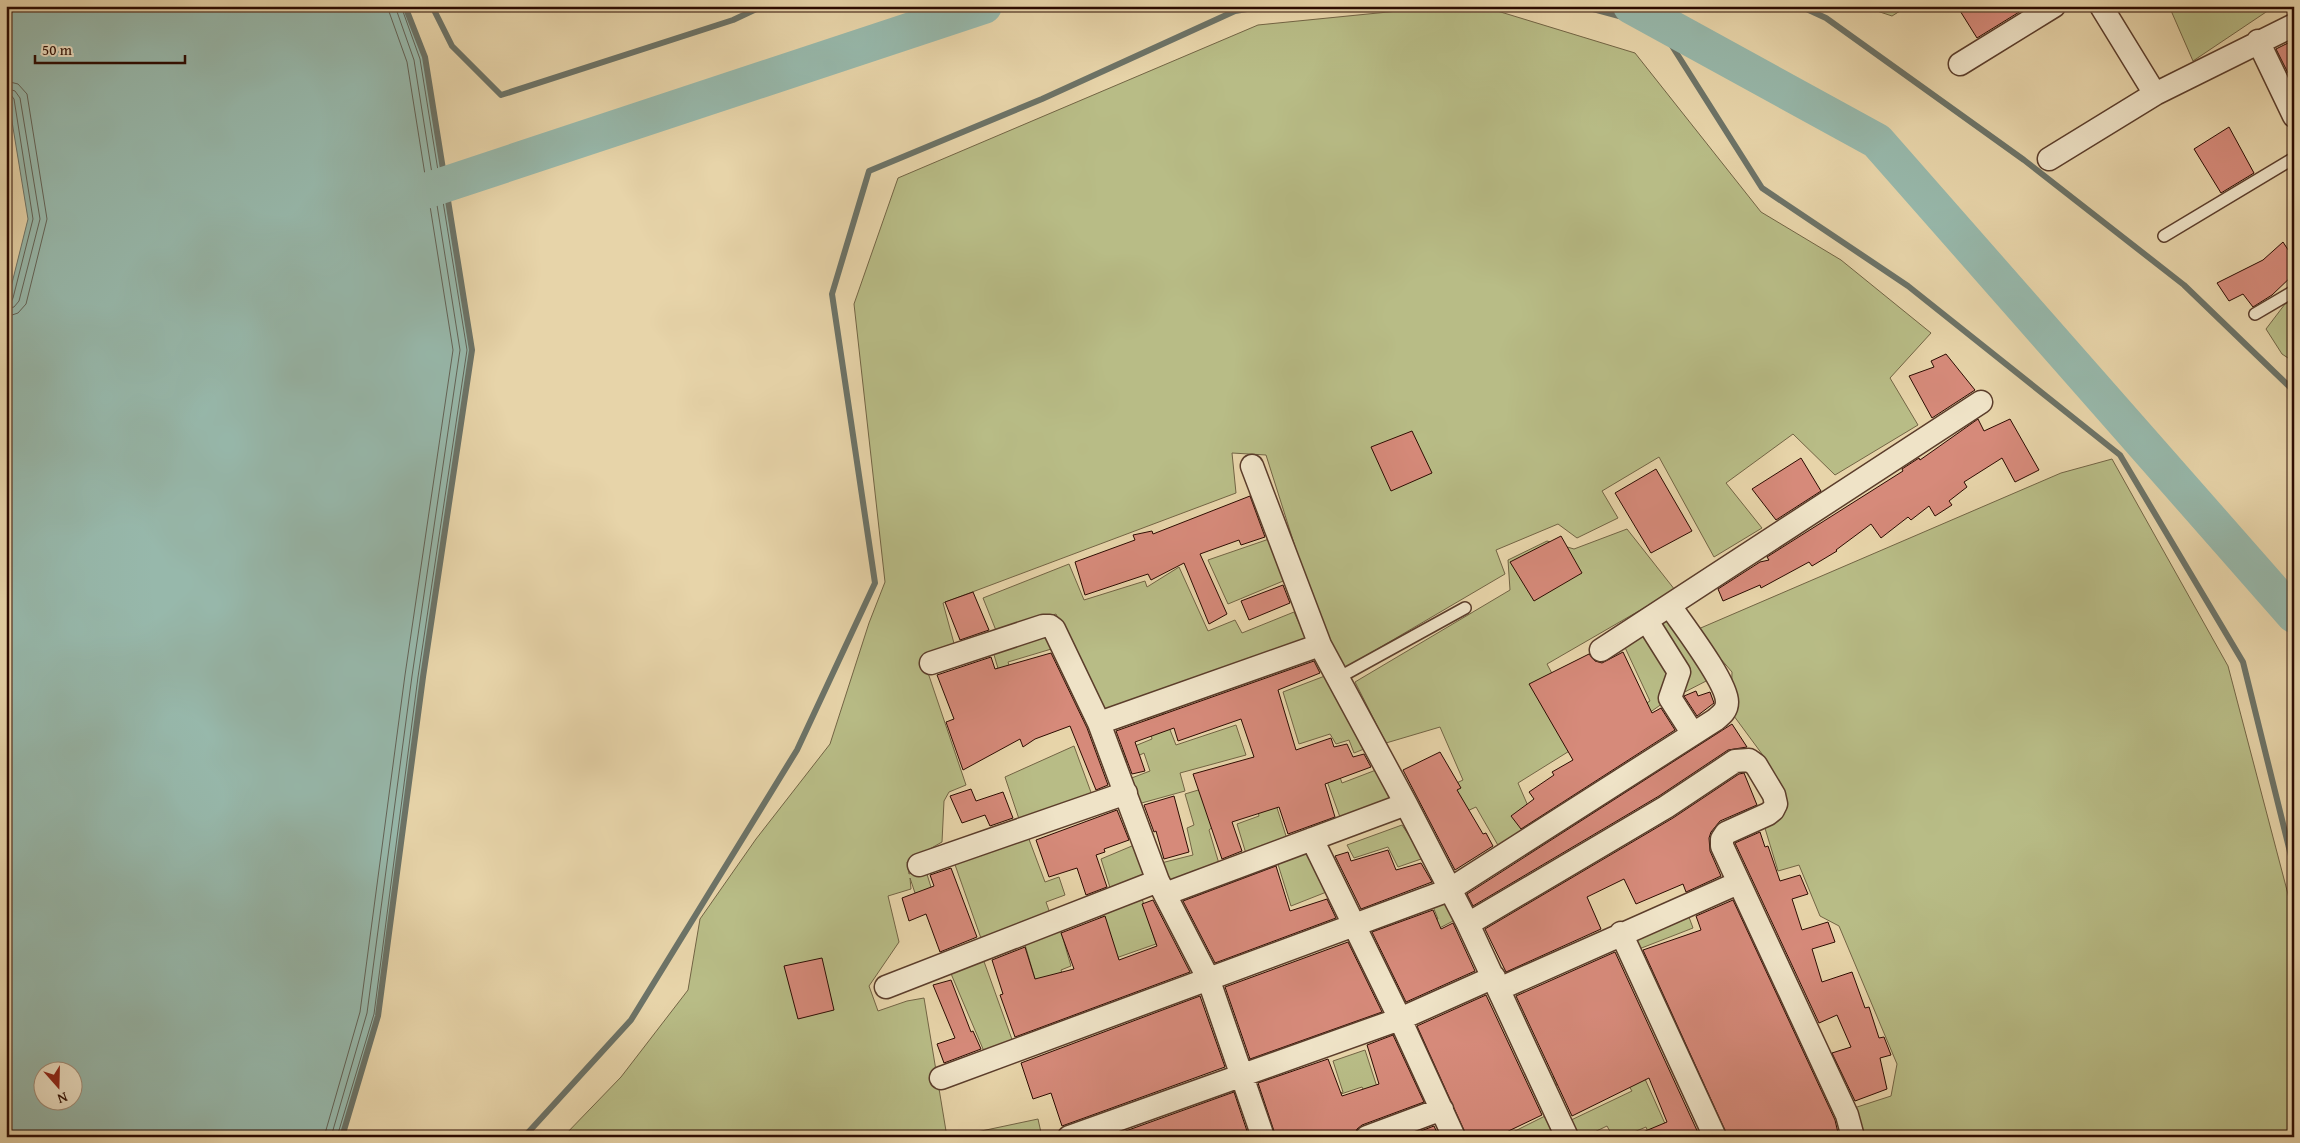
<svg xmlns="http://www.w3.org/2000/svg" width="2300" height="1143" font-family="'Gentium Book Plus',serif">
<rect width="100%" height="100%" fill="#e7d4a9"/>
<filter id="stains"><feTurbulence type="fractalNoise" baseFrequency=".004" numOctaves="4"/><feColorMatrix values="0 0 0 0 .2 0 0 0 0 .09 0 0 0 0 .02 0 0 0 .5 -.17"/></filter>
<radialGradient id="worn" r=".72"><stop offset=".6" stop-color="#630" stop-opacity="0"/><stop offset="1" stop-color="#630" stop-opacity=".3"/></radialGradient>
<path fill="#b8bc86" stroke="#726444" d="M1448,6H1481L1635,53L1761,212L1841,260L1931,333L1890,378L1918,425L1835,475L1793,434L1726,483L1762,528L1714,557L1659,457L1602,491L1618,518L1577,538L1558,524L1496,550L1505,574L1345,668L1325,641L1266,455L1232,453L1236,493L943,603L955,647L923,658L966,785L949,792L944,801L942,842L907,862L909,874L925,868L937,906L923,892L915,893L910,878L911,889L888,896L899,942L869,986L878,1011L907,1001L924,998L947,1137H563L621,1077L688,990L700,919L756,839L830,744L869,623L885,582L854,304L898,178L1258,25Z
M1862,6H1908L1892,16Z
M2169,6H2275L2193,61Z
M2294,300V362L2282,354L2266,329L2285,304Z
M2112,459L2228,666L2294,917V1137H1864L1854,1108L1891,1096L1897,1064L1839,926L1820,916L1799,865L1778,871L1764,825L1780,804L1762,754L1731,712L1732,672L1696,630L2061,473Z
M1627,529L1675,590L1547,664L1587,740L1518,783L1535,822L1499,847L1476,807L1434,826L1425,798L1463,780L1440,727L1386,743L1355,682L1510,590L1508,560L1547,541L1574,549Z
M1272,538L1288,579L1228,604L1208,560Z
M1069,564L1084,600L1145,581L1147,587L1179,567L1208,631L1235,620L1242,633L1294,612L1306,638L1103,717L1056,614L997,633L983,598Z
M1669,611L1712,678L1675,697L1652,622Z
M1646,626L1675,673L1666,701L1625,730L1602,728L1650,701L1622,641Z
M1046,631L1058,647L1008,662L1013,678L1002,682L992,648Z
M1330,674L1369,747L1354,753L1349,740L1336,744L1330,734L1299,744L1283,692Z
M1161,707L1176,745L1236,725L1246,755L1180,773L1185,791L1138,804L1129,779L1150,771L1144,753L1121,764L1120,752L1152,739L1146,711Z
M1074,746L1092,795L1019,819L1005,777Z
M1260,755L1287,839L1247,857L1237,824L1259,816L1244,762Z
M1336,766L1342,783L1376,770L1395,802L1341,820L1323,770Z
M1205,788L1215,825L1209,830L1220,867L1170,887L1161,863L1193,855L1187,828L1194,825L1185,794Z
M1402,825L1424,858L1398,867L1388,847L1354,858L1347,845Z
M1027,834L1045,882L1059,877L1065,895L1046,902L1052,919L983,944L953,859Z
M1139,843L1151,879L1112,894L1101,859Z
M1309,844L1329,891L1291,906L1276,858Z
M1140,892L1156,944L1116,958L1097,908Z
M1445,894L1455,920L1399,949L1392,935L1438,919L1430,899Z
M1686,909L1693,928L1639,949L1633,931Z
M1059,925L1071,966L1061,970L1064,980L1038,989L1023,938Z
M982,956L1014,1045L986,1056L949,969Z
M1624,1048L1645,1079L1671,1137H1650L1646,1127L1622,1137H1613L1607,1126L1584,1137H1573L1567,1122L1632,1091L1613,1061L1551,1087L1546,1080Z
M1365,1050L1378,1090L1366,1095L1362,1087L1305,1106L1343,1092L1333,1061Z
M1547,1115L1557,1137H1503Z
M1038,1119L1042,1137H953Z"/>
<path fill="#97b8ab" stroke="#6c7367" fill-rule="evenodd" d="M6,6H405L425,57L472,350L423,677L378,1016L342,1137H6V307L28,219L6,85ZM42,1070H72V1100H42Z"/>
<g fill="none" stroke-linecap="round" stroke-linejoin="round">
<path stroke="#626256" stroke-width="1" d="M6,81L18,84L27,94L47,219L26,304L18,313L6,317
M6,88L15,91L20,98L40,219L19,301L14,307L6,309
M6,94L11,95L14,99L33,219L13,298L11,302L6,303
M324,1137L360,1012L405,675L453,350L407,62L387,6
M331,1137L367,1013L412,676L460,350L414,60L395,6
M337,1137L374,1014L418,677L467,350L420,59L401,6"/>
<path stroke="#6c7367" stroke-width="6" d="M432,6L452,46L501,95L733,20L763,6
M1582,6L1660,27L1762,188L1908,286L2120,455L2243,662L2294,868
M1800,6L1826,18L2024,160L2184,285L2294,391
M342,1137L378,1016L423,677L472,350L425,57L405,6
M524,1137L631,1020L797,750L875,583L832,294L869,171L1042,99L1235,11L1265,6"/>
<path stroke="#97b8ab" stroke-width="36" d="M1631,6L1877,141L2294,615
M398,200L984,6"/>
</g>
<path fill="#d68a7a" stroke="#2c0b01" d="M1957,6H2029L1977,38Z
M2294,40V85L2276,49Z
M2229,127L2254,173L2221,193L2194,149Z
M2283,242L2294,259V274L2272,295L2253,307L2243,294L2229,301L2217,283L2263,260Z
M1946,354L1975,390L1932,418L1909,376L1934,367L1931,361Z
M1978,419L1984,431L2010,419L2039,470L2015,482L2002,458L1964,482L1967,487L1949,501L1952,505L1935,516L1929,506L1911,520L1908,517L1881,538L1871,524L1836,550L1837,551L1812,566L1809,562L1761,588L1760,585L1723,601L1718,589L1760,562L1769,560L1767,557L1903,471L1902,469L1919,458L1920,460Z
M1412,431L1432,473L1391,491L1371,447Z
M1801,458L1821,491L1776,520L1752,489Z
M1656,469L1692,531L1651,553L1615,493Z
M1250,496L1265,537L1241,545L1239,540L1200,554L1227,614L1209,624L1184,563L1151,580L1148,574L1085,595L1075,562L1135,540L1133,535L1152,531L1153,534Z
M1561,536L1582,573L1534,601L1510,562Z
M1283,585L1290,603L1249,620L1241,601Z
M973,592L989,630L960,640L945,602Z
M1623,652L1652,713L1661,708L1675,730L1521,829L1511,816L1534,799L1529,792L1554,775L1552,772L1573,760L1529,684L1589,654L1595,661L1602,663Z
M1051,653L1087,728L1108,785L1096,790L1070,726L1035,739L1023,747L1020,739L963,770L946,722L954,719L937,675L991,657L995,669Z
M1314,661L1320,673L1278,690L1296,750L1331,738L1334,747L1347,744L1353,757L1364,754L1371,767L1325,784L1335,817L1288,834L1279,807L1232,822L1242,851L1222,859L1193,774L1254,757L1241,719L1178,741L1174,728L1135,742L1145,771L1132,774L1116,731Z
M1696,691L1698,696L1710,692L1714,703L1697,716L1684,696Z
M1732,724L1747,747L1728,750L1659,796L1473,906L1467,894Z
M1440,752L1461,788L1457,790L1483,834L1486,833L1493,846L1455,870L1403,770Z
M1744,773L1757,805L1720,821L1711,832L1709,838L1710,851L1721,876L1686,892L1683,884L1636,904L1624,879L1587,897L1601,929L1506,972L1485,929L1673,818L1739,774Z
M971,789L976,801L1003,792L1013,818L990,826L985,815L962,823L950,796Z
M1174,796L1189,852L1164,859L1156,831L1154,832L1144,805Z
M1117,810L1129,840L1104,849L1105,852L1096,855L1107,887L1086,895L1077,868L1049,877L1036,840Z
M1760,832L1765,847L1768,846L1780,881L1800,875L1808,894L1792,899L1802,930L1828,922L1835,942L1812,949L1822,982L1852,972L1865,1008L1869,1007L1879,1038L1884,1037L1891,1055L1880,1058L1887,1089L1855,1101L1832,1053L1851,1047L1837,1015L1819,1023L1735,843Z
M1388,850L1396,870L1421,863L1432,882L1361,909L1335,856L1348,852L1351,861Z
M1276,866L1290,911L1327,899L1336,918L1215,963L1183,901Z
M951,868L977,937L940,952L926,914L909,921L902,898L934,886L930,875Z
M1153,900L1190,972L1015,1037L1000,995L1003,994L992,960L1025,947L1035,979L1074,969L1061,933L1105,916L1119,960L1157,946L1142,904Z
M1733,900L1835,1120L1839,1137H1728L1643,950L1701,930L1696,916Z
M1433,910L1441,929L1453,923L1475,971L1406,1002L1372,932Z
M1348,942L1382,1012L1250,1059L1225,987Z
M1615,952L1700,1137H1631L1667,1122L1649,1078L1572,1116L1516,996Z
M822,958L834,1010L798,1019L784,966Z
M951,980L971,1032L973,1031L981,1049L944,1063L937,1044L955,1038L933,985Z
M1486,995L1542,1115L1496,1137H1467L1417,1026Z
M1200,996L1225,1067L1062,1126L1051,1093L1033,1099L1021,1063Z
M1393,1035L1424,1102L1362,1125L1357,1129L1354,1137H1298L1296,1132L1283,1137H1276L1258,1083L1328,1059L1342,1096L1379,1084L1367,1045Z
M1234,1092L1249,1137H1109Z
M1434,1126L1439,1137H1405Z"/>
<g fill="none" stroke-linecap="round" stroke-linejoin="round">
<defs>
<path id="service" d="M2164,236L2294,158
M2255,314L2294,291
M1338,678L1465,608"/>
<path id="minor" d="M2101,6L2155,94
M2258,41L2294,116
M1960,64L2054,6
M2049,159L2155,94L2294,25
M1252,466L1320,645L1406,804L1468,924L1567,1137
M1647,621L1679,672L1670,698L1693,734
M1601,650L1981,402
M931,663L1043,626H1050L1054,629L1099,723L1158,881L1208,978L1263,1137
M1099,723L1320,645
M1312,839L1400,1019L1454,1137
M919,865L1126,793
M1165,894L1406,804
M1468,924L1666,807L1735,761L1749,760L1756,765L1774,795L1776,804L1773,810L1768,814L1726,833L1722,839V846L1847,1115L1853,1137
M1621,933L1715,1137
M886,987L1158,881
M1499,989L1738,883
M941,1078L1449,890L1715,720C1721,715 1727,711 1727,702C1727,682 1683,625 1670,606
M1069,1137L1400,1019L1494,977
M1367,1137L1442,1109"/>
</defs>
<use href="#service" stroke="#5b3d2b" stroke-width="14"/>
<use href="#minor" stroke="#5b3d2b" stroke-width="25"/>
<use href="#service" stroke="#efe3c7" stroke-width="11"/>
<use href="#minor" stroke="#efe3c7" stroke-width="22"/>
</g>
<rect width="2300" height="1143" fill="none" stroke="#e7d4a9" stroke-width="25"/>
<rect x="8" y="8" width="2285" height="1128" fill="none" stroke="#2c0b01" stroke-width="2.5"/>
<rect x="12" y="12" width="2275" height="1118" fill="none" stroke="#2c0b01"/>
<g transform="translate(58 1086) rotate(160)"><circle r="24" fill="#efe3c7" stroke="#a18d78"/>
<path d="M0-4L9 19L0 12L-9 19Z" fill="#8f2418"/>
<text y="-8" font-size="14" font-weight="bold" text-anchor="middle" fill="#2c0b01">N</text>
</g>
<path d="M35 55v8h150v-8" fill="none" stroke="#2c0b01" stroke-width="2.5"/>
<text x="42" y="55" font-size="15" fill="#2c0b01" stroke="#efe3c7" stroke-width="4" paint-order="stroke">50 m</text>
<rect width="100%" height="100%" filter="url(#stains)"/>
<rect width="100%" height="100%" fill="url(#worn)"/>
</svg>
